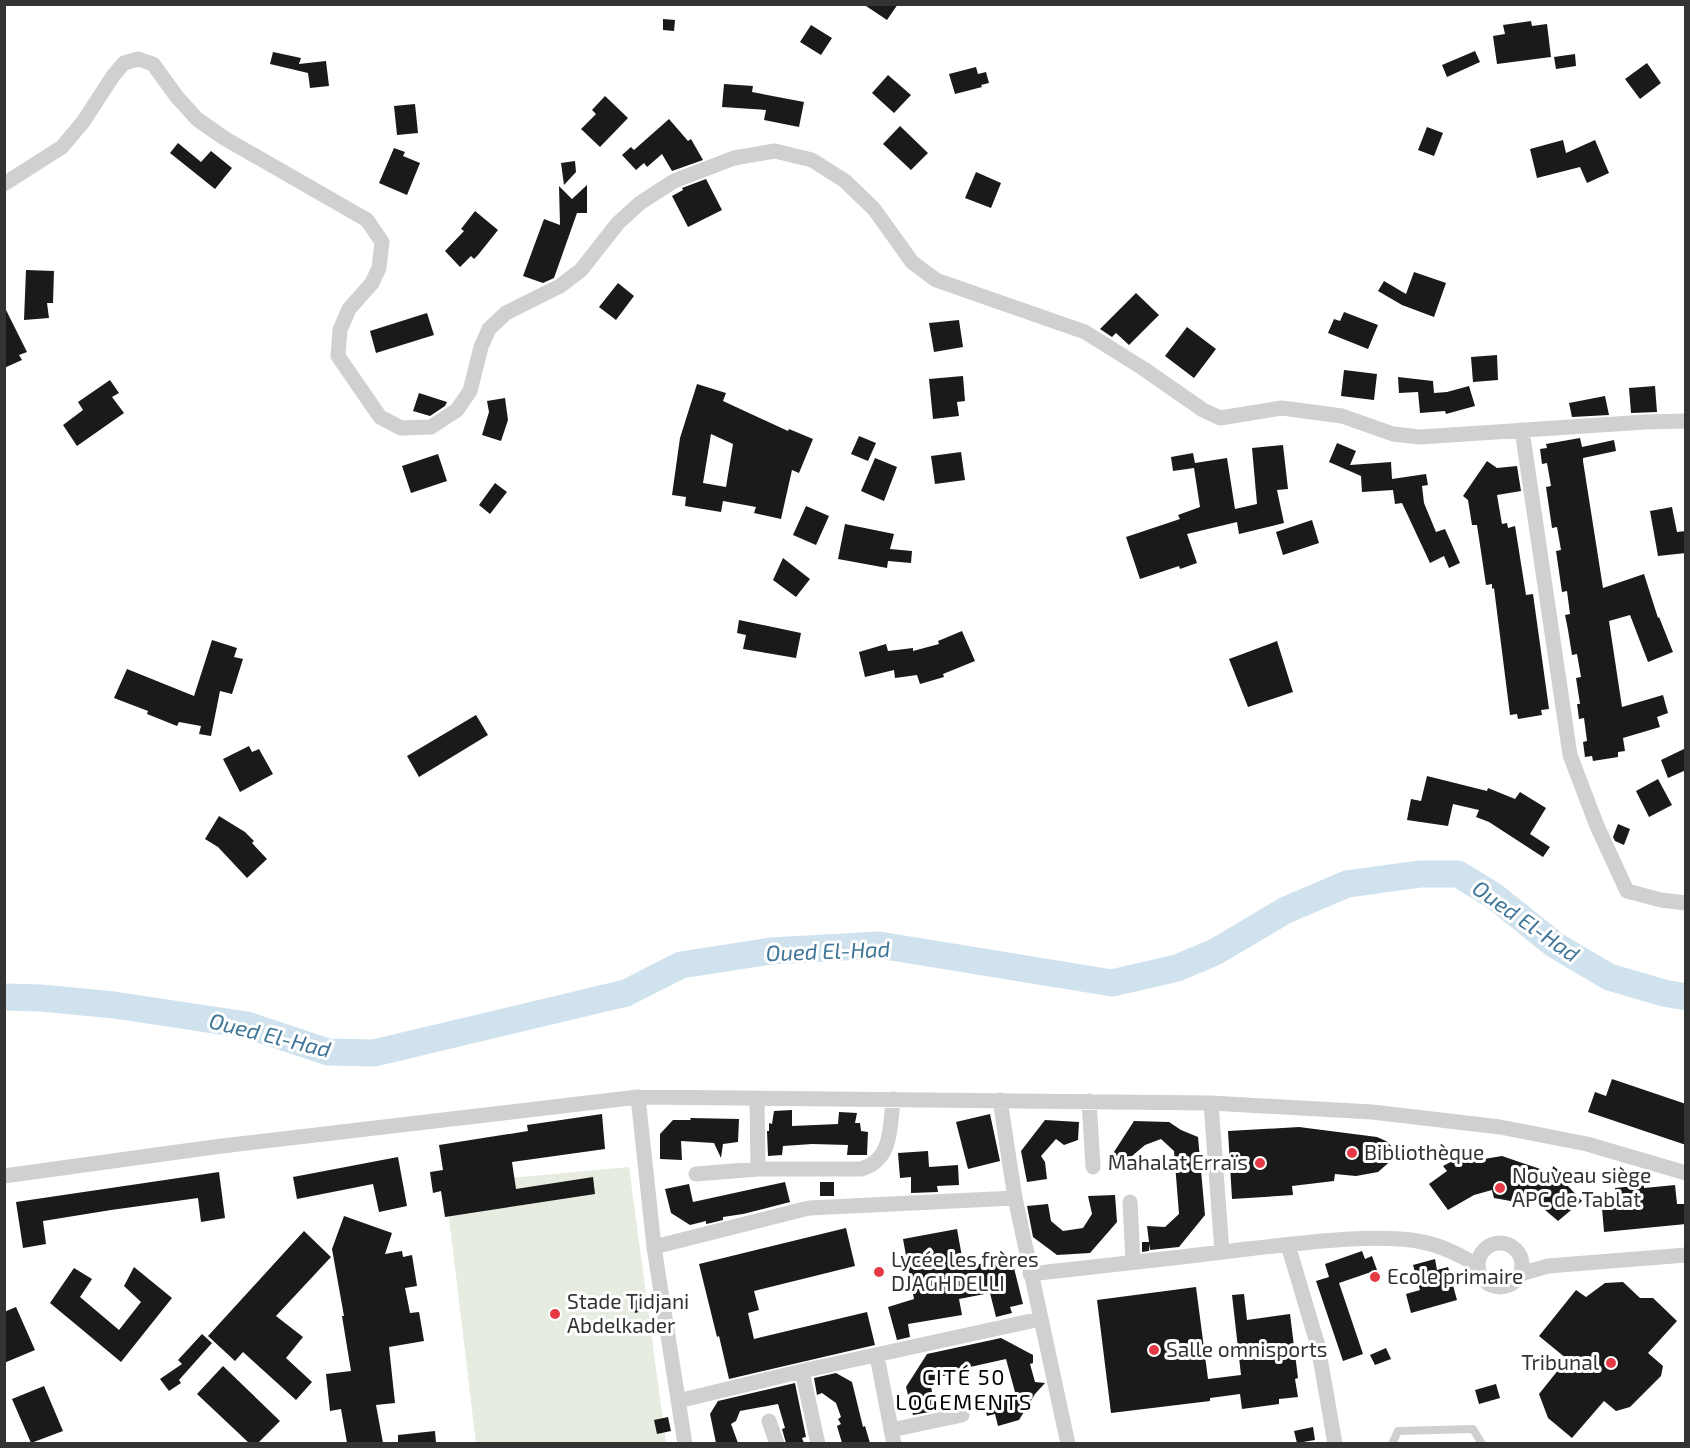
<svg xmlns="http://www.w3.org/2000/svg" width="1690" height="1448" font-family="'Exo 2',sans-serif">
<rect width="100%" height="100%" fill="#fff"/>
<path fill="#e6ecdf" d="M629,1167L666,1443H476L445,1184Z"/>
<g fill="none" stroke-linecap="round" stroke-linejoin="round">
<path stroke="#cfe2ee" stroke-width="27" d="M4,997L41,998L114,1005L247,1025L328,1052L374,1053L626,993L681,965L771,951L879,945L1112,983L1177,968L1215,952L1286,910L1347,884L1420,874H1458L1494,896L1555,945L1609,977L1664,993L1686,997"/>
</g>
<path fill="#1a1a1a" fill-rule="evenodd" d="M863,4H898L887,20Z
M663,19L675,20L674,31L663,30Z
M1531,21L1532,26L1547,24L1551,57L1497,64L1493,36L1505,34L1503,25Z
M811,25L832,38L821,55L800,42Z
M1475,51L1480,62L1447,77L1442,65Z
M273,52L301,58L299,64L326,61L329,86L310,88L308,73L270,64Z
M1575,54L1576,66L1556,69L1554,57Z
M1647,63L1661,83L1640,99L1625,79Z
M976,67L978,74L986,72L989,83L981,85L982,87L955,94L949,74Z
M888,75L911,95L894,113L872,93Z
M724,84L753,86L752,92L804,102L799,127L764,120L766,110L722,107Z
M605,96L628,118L600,147L581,129L596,114L592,110Z
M415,104L418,133L397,135L394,106Z
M669,119L688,141L691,139L703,160L672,171L662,154L647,167L644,163L636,170L622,155L631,147L634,150Z
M900,126L928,153L911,170L883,144Z
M1427,127L1443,133L1434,156L1418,150Z
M1563,140L1566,153L1595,140L1609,173L1587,183L1580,167L1537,178L1530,149Z
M178,143L201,162L211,151L232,168L215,189L170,153Z
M394,148L405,152L403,156L420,163L407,195L379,183Z
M575,161L576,172L564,185L561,163Z
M976,172L1001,183L991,208L965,198Z
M706,179L722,210L688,227L672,196L683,190L682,188Z
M587,185V213H577L554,278L543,283L523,276L544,219L560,225L559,186L572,199Z
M475,211L498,230L478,255L474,259L471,256L460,267L445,251L464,231L461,229Z
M26,270L54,271L53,303H47L49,318L24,320Z
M1414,272L1446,283L1434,317L1402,305L1378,291L1384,281L1406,294Z
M618,283L634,296L616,320L599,307Z
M1136,293L1159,315L1129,345L1116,333L1112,337L1100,329Z
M4,306L27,352L19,355L22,360L4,368Z
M1344,312L1378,325L1368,349L1328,333L1334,319L1340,321Z
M427,313L434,335L376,353L370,331Z
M959,320L963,347L934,352L929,323Z
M1187,327L1216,349L1194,378L1165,356Z
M1497,355L1498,380L1473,382L1471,357Z
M1344,370L1377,374L1374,400L1341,396Z
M963,376L965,401L957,402L959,416L933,419L929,379Z
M1398,377L1433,381L1434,393L1447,392L1469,386L1475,406L1446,414L1445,411L1420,413L1418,392L1399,393Z
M110,380L119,393L112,397L124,413L77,446L63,425L83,410L78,402Z
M697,384L726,393L723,401L788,431L789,429L813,439L799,473L792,470L781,519L754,513L756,507L723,501L721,512L685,506L686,497L672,495L680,438ZM711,434L733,444L726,487L703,483Z
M1655,386L1657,412L1631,413L1629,388Z
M419,393L447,402L445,406L430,416L413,411Z
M1605,396L1609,415L1572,417L1569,403Z
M505,398L508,420L501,441L482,435L489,412L487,401Z
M859,436L876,443L868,461L851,454Z
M1580,438L1582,447L1614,440L1616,451L1583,458V461L1603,588L1644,574L1658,618L1659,617L1673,652L1648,662L1630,615L1609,621L1622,707L1663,695L1668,713L1657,717L1660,727L1623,738L1625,751L1618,752V757L1593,761L1592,756L1585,757L1583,742L1587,741L1584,718L1579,719L1577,704H1580L1576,678L1581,677L1577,654L1572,655L1568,630L1565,615L1570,614L1567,591L1562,592L1556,551L1561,550L1557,527L1552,528L1546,487L1551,486L1547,463L1542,464L1540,449L1547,448L1546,444Z
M1337,443L1356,451L1350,465L1391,462L1392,479L1426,474L1428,485L1422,486L1424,503L1436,532L1445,529L1460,563L1449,568L1444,556L1430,563L1402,503L1395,504L1393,490L1362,492L1361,476L1329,462Z
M1283,445L1288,489L1277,490L1284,523L1239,534L1237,522L1187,534L1197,563L1180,569L1179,566L1140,579L1126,537L1180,519L1178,515L1200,507L1194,468L1173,471L1171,457L1193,453L1195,463L1227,458L1235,509L1257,504L1252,448Z
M961,452L965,480L935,484L931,456Z
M438,454L447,481L411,493L402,466Z
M875,458L897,467L884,501L861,491Z
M1487,461L1497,468L1517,466L1521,491L1497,495L1502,524L1507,523L1508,528L1515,526L1526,595L1533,594L1549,709L1541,710L1542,715L1518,719L1517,714L1510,715L1494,588L1492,589V584L1486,585L1477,525H1472L1468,500L1463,496Z
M495,483L507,492L490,514L479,505Z
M806,506L829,516L816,545L793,535Z
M1672,507L1677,532L1686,531V553L1658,556L1650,511Z
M1312,520L1319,543L1283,555L1276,532Z
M845,524L894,534L890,549L912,551L911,563L888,561L887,568L838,559Z
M783,558L810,579L796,597L773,580Z
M739,620L801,633L796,658L743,649L746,635L737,633Z
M962,631L975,661L943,674L944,677L920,684L917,675L895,678L894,670L865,677L859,652L886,644L888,651L913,648V651L939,644L938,641Z
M212,640L237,648L234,657L243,659L232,694L220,691L211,736L199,734L201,726L179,722L177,726L147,714L148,711L114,698L127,669L194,696Z
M1277,641L1293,692L1248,707L1229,659Z
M476,715L488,735L419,777L407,756Z
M249,746L252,752L259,749L273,774L240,792L223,759Z
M1686,748V770L1668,778L1661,760Z
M1427,776L1487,791L1488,788L1515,799L1520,792L1546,808L1530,834L1550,847L1543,857L1489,822L1476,817L1479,810L1453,804L1448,826L1407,820L1411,799L1421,801Z
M1658,779L1672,805L1649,817L1636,791Z
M219,816L245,832L254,841L252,843L267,859L247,878L218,847L205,839Z
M1618,824L1630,829L1624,845L1615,841L1613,837Z
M1612,1079L1686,1104V1145L1588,1112L1595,1092L1606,1096Z
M792,1110V1126L838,1124L839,1112L857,1113L855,1123H860L861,1131L868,1132L867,1155H847L848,1145L812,1144L783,1146L782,1155L768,1156L767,1131H769V1123L772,1124L774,1111Z
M602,1114L605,1149L512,1162L516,1189L593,1177L595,1194L445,1217L441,1191L433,1193L430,1172L443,1170L439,1145L528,1131L527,1125Z
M990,1114L1000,1161L968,1169L956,1122Z
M690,1118L739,1119L738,1142L723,1144L721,1158L714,1143L681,1141L682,1160L660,1159V1134L673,1120H691Z
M1045,1120L1079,1122L1078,1140L1064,1145L1056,1139L1041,1156L1045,1162L1047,1179L1027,1182L1021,1151Z
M1134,1121L1169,1122L1181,1130L1198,1137L1205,1215L1179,1247L1150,1250L1149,1244V1251L1142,1252V1242H1149L1147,1226L1165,1227L1179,1214L1174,1151L1161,1139L1145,1145L1132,1156L1135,1169L1114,1167L1112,1155Z
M1299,1127L1377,1137L1386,1141L1393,1148L1394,1158L1378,1172L1356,1176L1335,1174L1334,1181L1292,1186L1293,1195L1232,1199L1228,1131Z
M928,1151L929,1167L958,1165L959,1185L937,1186L938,1192L911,1193V1177L900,1178L898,1153Z
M1464,1155L1466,1162L1502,1156L1552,1173L1553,1166L1570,1179L1567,1185L1582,1201L1558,1221L1531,1198L1517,1194L1516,1202L1494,1198L1492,1190L1474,1195L1448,1210L1429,1184L1447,1171L1443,1166Z
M398,1157L407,1206L379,1212L373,1184L297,1199L293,1177Z
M219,1172L225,1218L201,1222L198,1198L111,1210L43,1221L46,1244L23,1248L16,1202Z
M785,1182L790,1202L743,1214L723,1217V1220L711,1223L706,1224V1221L690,1225L671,1213L665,1189L689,1184L693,1202Z
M820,1182H834V1196H820Z
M1644,1185V1188L1675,1185L1677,1204H1686V1224L1604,1232L1602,1208L1616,1206L1615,1188Z
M1115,1195L1117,1222L1090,1253L1057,1255L1033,1237L1027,1206L1048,1204L1051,1221L1063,1231L1083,1228L1092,1214L1088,1196Z
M344,1216L392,1233L385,1254L402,1251L403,1257L412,1255L417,1286L405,1288L410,1313L419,1312L424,1341L389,1347L395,1403L376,1405L383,1443H347L341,1409L330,1411L326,1374L351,1371L342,1316H344L332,1249Z
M846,1228L855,1266L754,1291L759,1310L748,1313L754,1339L867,1312L875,1345L729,1379L719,1336L717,1337L699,1264Z
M957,1229L964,1268L1011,1256L1023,1304L1010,1307L1012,1313L996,1317L990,1293L959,1299L962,1315L908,1324L910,1337L897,1340L888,1307L914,1299L903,1239Z
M304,1231L331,1257L276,1316L303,1337L286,1358L312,1382L296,1400L243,1352L235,1361L208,1336Z
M1362,1251L1365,1259L1372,1256L1377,1270L1339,1283L1363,1354L1343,1361L1316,1281L1329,1277L1325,1264Z
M1435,1259L1437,1270L1448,1267L1457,1300L1411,1313L1406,1294L1420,1290L1413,1265Z
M134,1267L172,1298L121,1362L50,1303L74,1268L92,1279L80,1297L119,1330L141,1302L124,1286Z
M1623,1282L1640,1298H1653L1677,1321L1648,1353L1663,1366L1661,1376L1630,1407L1616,1411L1604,1401L1572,1438L1548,1418L1539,1394L1567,1359L1539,1336L1576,1290L1586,1297L1605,1283Z
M1196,1287L1208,1379L1241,1375L1232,1295L1244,1294L1247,1320L1290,1314L1298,1378L1295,1379L1298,1397L1279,1399V1404L1242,1409L1240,1394L1210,1398V1401L1111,1413L1097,1300Z
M643,1298L646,1310L635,1313L632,1301Z
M16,1307L35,1350L4,1363V1312Z
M202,1334L212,1343L179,1380L181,1383L169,1391L160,1379L182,1364L178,1360Z
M1001,1338L1033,1355V1363L1030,1364L1035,1382L1045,1383L1035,1394L1019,1420L998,1426L995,1414L987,1416L984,1404L1015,1392L1006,1359L961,1369L962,1371L936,1378L931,1386L935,1411L913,1415L906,1387L927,1354Z
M1386,1348L1391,1359L1375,1365L1370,1355Z
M223,1366L280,1421L258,1443H249L197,1394Z
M836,1373L852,1382L863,1427L865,1426L870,1443H842L837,1426L841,1424L838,1419L841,1417L836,1403L822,1393L817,1395L814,1378Z
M795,1383L806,1437L802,1438L804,1443H786L782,1429L785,1428L778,1404L740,1411L736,1421L731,1424L738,1443H716L710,1414L718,1401Z
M1496,1384L1500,1398L1479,1404L1475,1390Z
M44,1386L63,1431L31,1443L12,1399Z
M668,1417L671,1431L657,1434L654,1420Z
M1313,1427L1315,1440L1297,1443L1294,1431Z
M435,1431L436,1443H398V1435Z"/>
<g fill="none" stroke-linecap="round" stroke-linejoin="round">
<path stroke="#d0d0d0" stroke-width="8" d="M1392,1444L1398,1431L1473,1429L1482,1444"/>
<path stroke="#d0d0d0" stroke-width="15" d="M4,184L62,147L83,122L113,76L124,63L138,59L153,64L177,97L197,119L224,138L367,220L382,242L379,268L372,283L349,309L340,330L338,356L380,417L401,428L431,427L457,410L470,391L481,347L489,329L506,313L560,286L581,270L618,223L640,203L674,181L734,158L775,151L812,160L845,181L874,209L912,262L936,280L1085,332L1144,369L1203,410L1220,418L1282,408L1342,416L1393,434L1420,437L1646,422L1686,421
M1522,430L1570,755L1597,826L1627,891L1661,900L1686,903
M638,1097L654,1247
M757,1098L758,1169
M1000,1100L1015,1198L1068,1444
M1089,1101L1093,1167
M1211,1103L1222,1252
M696,1174L758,1169H861C893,1160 890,1126 893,1099
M4,1176L214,1147L638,1097L1211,1103L1372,1112L1500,1127L1587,1144L1686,1173
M1130,1202L1133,1262
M1478 1265a22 22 0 1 1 44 0a22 22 0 1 1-44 0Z
M1288,1245L1318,1346L1335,1444
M1030,1274C1102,1266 1175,1258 1247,1249C1297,1244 1362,1234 1411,1240C1436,1243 1456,1252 1478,1266
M1520,1274L1548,1266L1686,1255
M877,1356L894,1444
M802,1371L818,1444
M678,1401L802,1371L1040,1319
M769,1421L777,1444
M891,1430L962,1415
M685,1444L654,1247L809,1208L1015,1198"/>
</g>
<g fill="#e63946" stroke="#fff" stroke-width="2">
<circle cx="1352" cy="1153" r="6"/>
<circle cx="1260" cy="1163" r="6"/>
<circle cx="1500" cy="1188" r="6"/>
<circle cx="879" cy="1272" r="6"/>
<circle cx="1375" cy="1277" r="6"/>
<circle cx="555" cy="1314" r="6"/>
<circle cx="1154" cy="1350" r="6"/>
<circle cx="1611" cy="1363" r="6"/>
</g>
<g text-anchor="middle" stroke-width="6" stroke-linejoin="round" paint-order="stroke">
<g font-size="21" fill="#333" stroke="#fff" text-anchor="start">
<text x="1364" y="1160">Bibliothèque</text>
<text x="1248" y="1170" text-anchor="end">Mahalat Erraïs</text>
<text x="1512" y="1183">Nouveau siège<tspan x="1512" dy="24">APC de Tablat</tspan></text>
<text x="891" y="1267">Lycée les frères<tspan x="891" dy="24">DJAGHDELLI</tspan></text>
<text x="1387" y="1284">Ecole primaire</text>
<text x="567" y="1309">Stade Tidjani<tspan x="567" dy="24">Abdelkader</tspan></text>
<text x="1166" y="1357">Salle omnisports</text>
<text x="1599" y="1370" text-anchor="end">Tribunal</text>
</g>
<g font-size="22" font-style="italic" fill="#3f7597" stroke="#fff">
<text transform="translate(1526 921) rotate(35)" y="8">Oued El-Had</text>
<text transform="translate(828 951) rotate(-2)" y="8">Oued El-Had</text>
<text transform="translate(270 1035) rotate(14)" y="8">Oued El-Had</text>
</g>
<g font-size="22" letter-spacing="1.5" fill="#000" stroke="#fff">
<text x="964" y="1385">CITÉ 50<tspan x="964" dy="25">LOGEMENTS</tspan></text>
</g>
</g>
<rect width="1690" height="1448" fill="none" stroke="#333333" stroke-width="12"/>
</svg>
